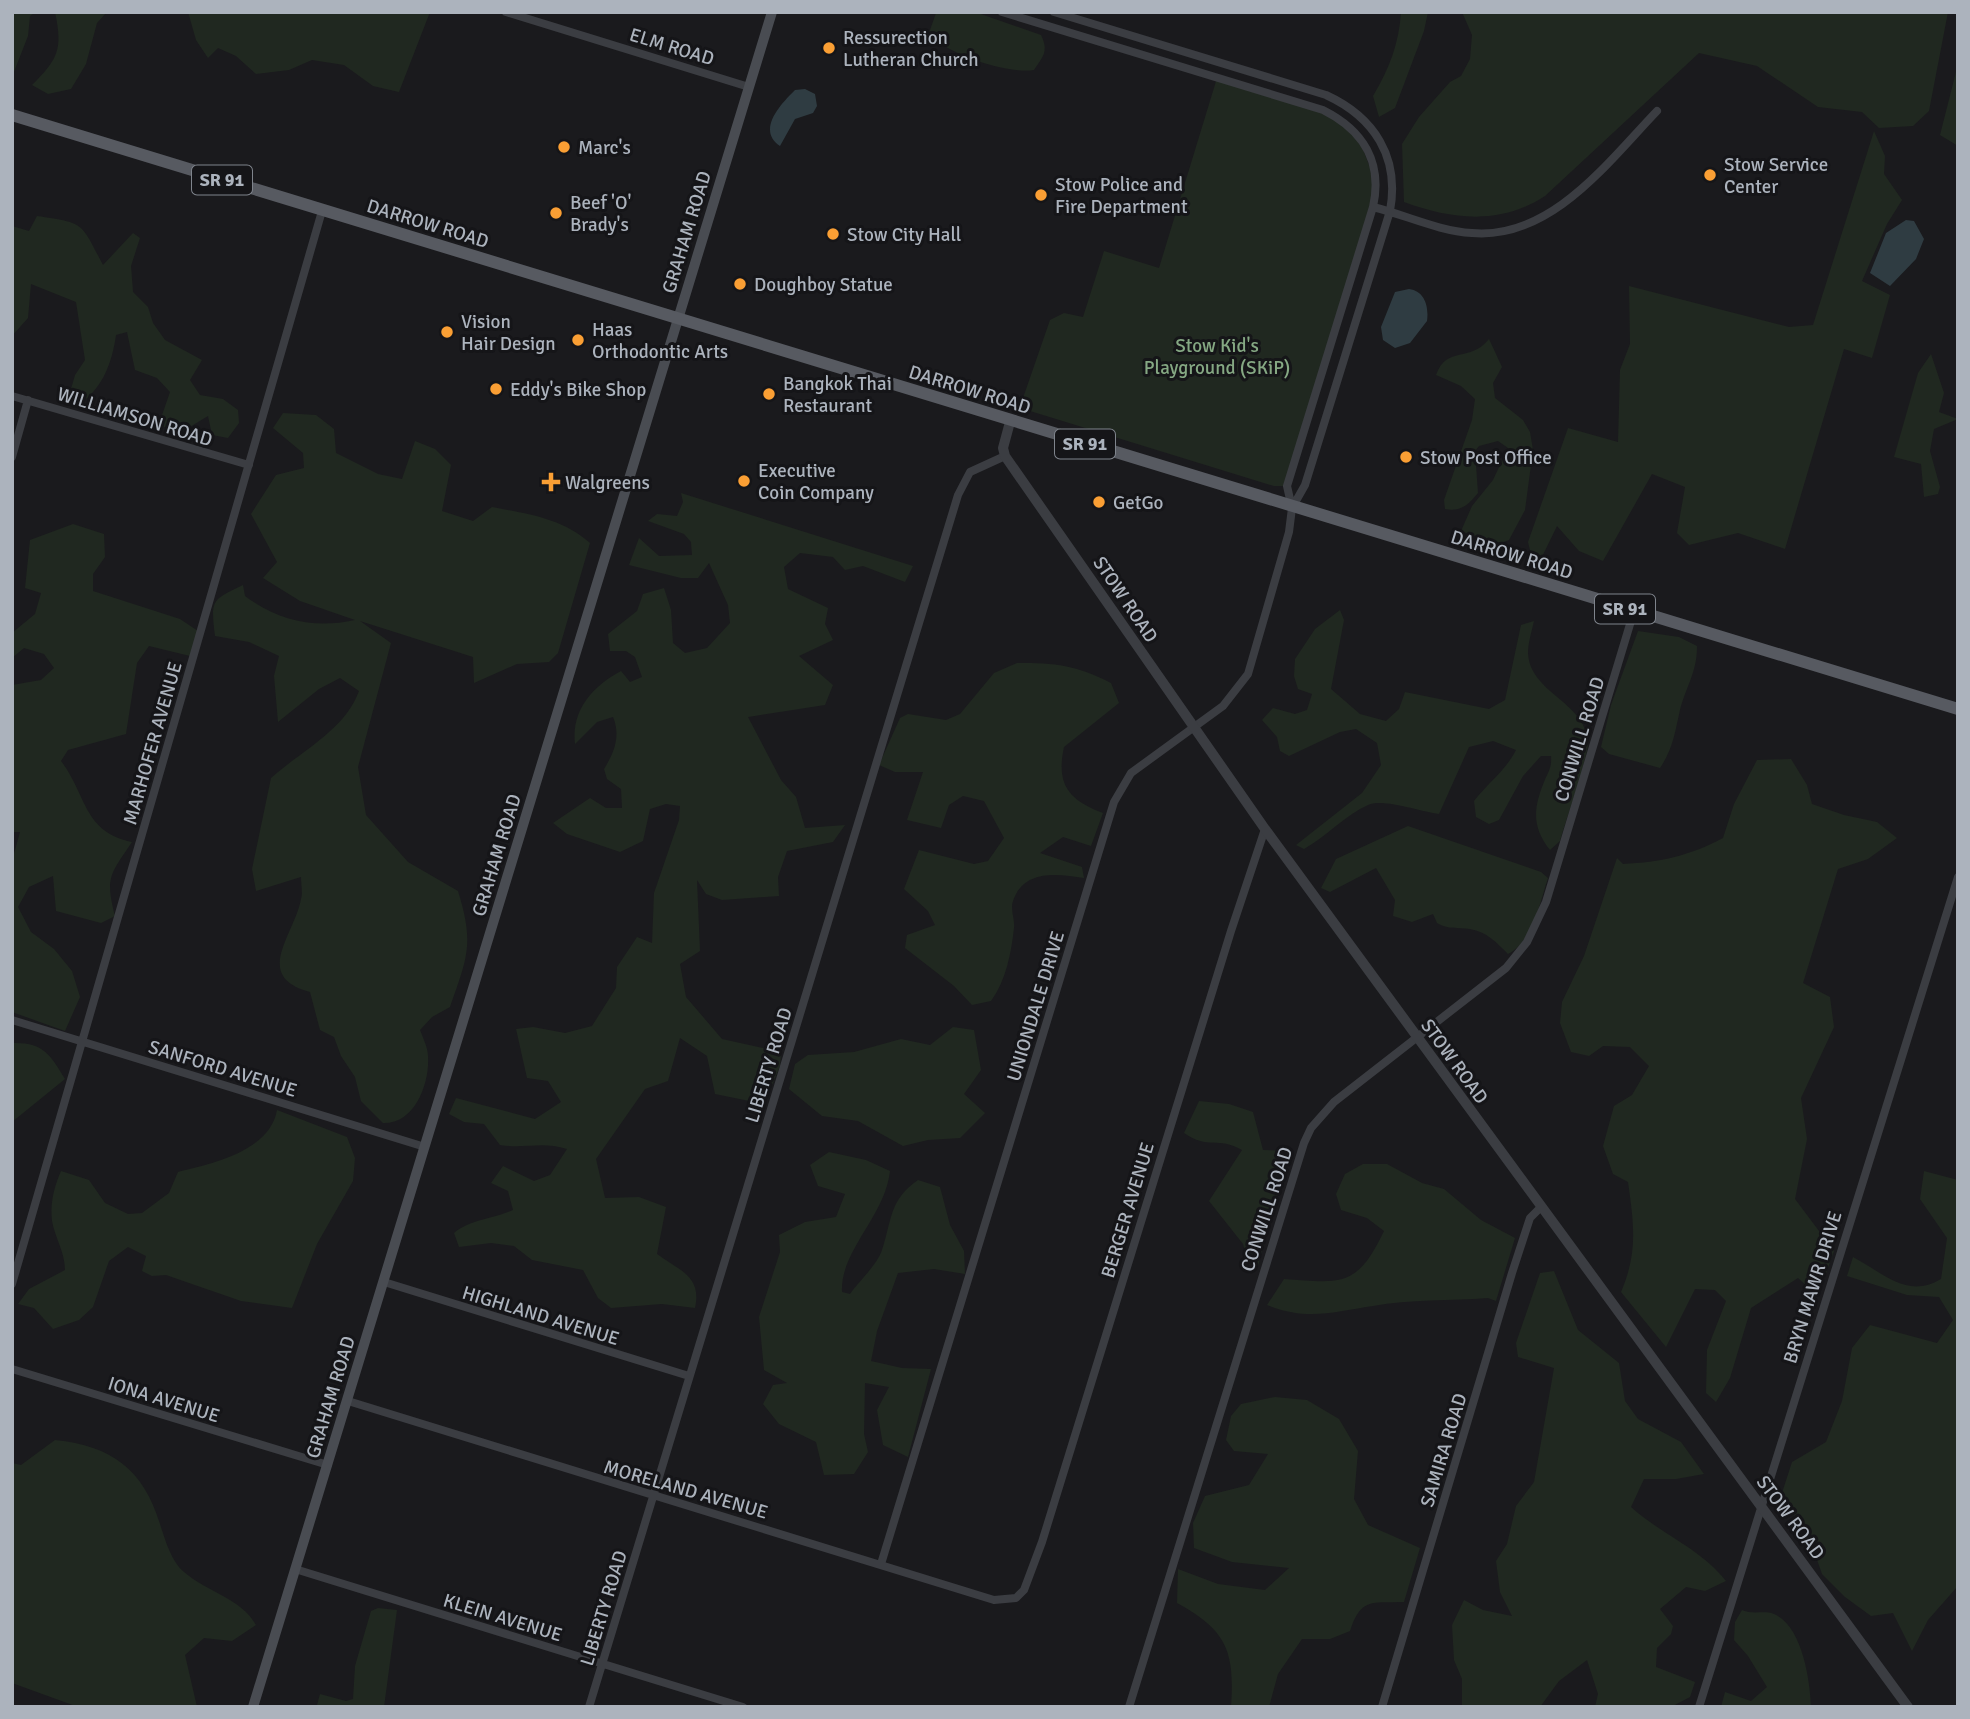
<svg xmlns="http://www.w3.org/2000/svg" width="1970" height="1719" font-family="Signika,sans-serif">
<rect width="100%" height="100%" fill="#1a1a1d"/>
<path fill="#202820" d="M12,12H36L30,16L28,36L12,77Z
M55,12H112L106,13L97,23L86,64L71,89L48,94L32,85C58,59 63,49 55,12Z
M188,12H430L399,92L373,86L344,65L312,60L289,70L256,74L236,56L218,48L208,58L196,40Z
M975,12L1041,35C1049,51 1043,57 1034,70C1007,74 947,55 929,33L936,13Z
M1401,12H1428L1424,31L1395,108L1379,117L1373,96C1389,69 1399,44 1401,12Z
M1462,12H1948L1929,111L1913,126L1879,128L1862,112L1818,107L1757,66L1699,53L1545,196C1501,225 1453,220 1404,202L1402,144L1419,117L1450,82L1461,76L1470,59L1472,35Z
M1958,64V146L1940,135Z
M1217,78L1323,110L1356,131L1377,186L1287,486H1274L1030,411L1023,398L1050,320L1064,313L1083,317L1104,251L1159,268Z
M1874,131L1885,156L1884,174L1902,200L1887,224L1862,281L1890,295L1872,358L1844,349L1785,549L1738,533L1689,545L1677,533L1685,487L1652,474L1603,561L1579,551L1557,526L1539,563L1531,554L1528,542L1568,428L1618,442L1620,370L1630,344L1629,286L1789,327L1813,325Z
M37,216C86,223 81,223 103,265L133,233L140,238L131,266L133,292L148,307L153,323L165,340L202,360L190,380L200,395L223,399L238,410L239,423L228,438L212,435L208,416L180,433L162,426L161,418L170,392L157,378L135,370L127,332L116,335C112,363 103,387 81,403L69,396L75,375L85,360L76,302L31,284L28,318L12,336V226L29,231Z
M1489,339L1502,367L1493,383L1495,398L1523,420L1530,432L1533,450L1525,510L1509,540L1501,543L1485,540L1461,531L1472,506L1493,480L1508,448L1498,441L1479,446L1475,451L1478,493C1468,505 1461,512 1445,509L1444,500L1472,420L1475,399L1461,386L1436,375C1447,345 1470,363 1489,339Z
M1931,354L1944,393L1939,412L1958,419L1934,429L1930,451L1940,487L1938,494L1924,497L1921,464L1894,457L1918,373Z
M283,413L316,415L334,429L336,453L378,474L402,479L415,441L435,449L451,465L442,511L473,521L492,507C528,514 562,518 590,543L558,653L549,662L517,664L474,683L473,657L360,621L391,643L358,767L366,815L408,862L458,891C474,943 468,956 450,1007L432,1017L420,1030C423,1038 428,1048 428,1056C430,1083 415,1124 383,1123L361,1101L355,1077L341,1056L334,1037L320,1030L310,992C252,976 294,936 301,899C303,893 301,884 301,877L256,891L252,869L271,778C301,751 345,730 359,691L340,678L319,689L278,722L274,676L279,656L249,642L215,636C210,598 213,600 243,585L245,596C278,621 315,629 355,620L300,601L263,578L277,562L251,514L276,475L304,468L303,453L273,428Z
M681,493L913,566L905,582L863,566L845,570L833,557L800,553L784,567L788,589L828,608L825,624L833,640L799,656L833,685L825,705L748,717L781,780L796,797L805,828L845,825L833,842L787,851L778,877L779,896L722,900L706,894L697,880L700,951L680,964L686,997L722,1039L781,1052L780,1066L764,1104L715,1094L707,1056L680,1038L668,1081L645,1089L596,1159L605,1198L639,1197L666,1207L657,1254C680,1271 702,1276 695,1308L662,1304L611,1308L598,1298L583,1270L532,1260L514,1246L491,1243L459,1247L454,1233C471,1219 494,1219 513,1210L508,1191L491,1183L503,1166L534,1181L550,1175L567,1149C542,1141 525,1149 500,1145L484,1124L464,1122L449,1114L456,1098L535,1119L561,1102L548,1081L527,1078L516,1029L533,1027L565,1033L592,1026L616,988L617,967L637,937L652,943L654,893L679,820L680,806L666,804L650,809L643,841L620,852L567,834L553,823L590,798L606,808H622L621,789L607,779L604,769C614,753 621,736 613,717L597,722L575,744C571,710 593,686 621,671L630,682L642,677L635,657L626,651H610L608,634L637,611L643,594L664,588L671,610L673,643L685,653L707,648L730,623L728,605L709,563L698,578H681L629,565L639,538L659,556L692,555L691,542L684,534L648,521L657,514L677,516L683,502Z
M73,524L104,534L105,557L93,574V591L180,619L198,631L190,656L149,646L137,663L126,734L68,750L61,761C87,795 83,832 132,842C110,875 105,877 115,916L101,923L56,911L53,876L29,887L18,907L31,932L54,949L72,971L80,997L65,1031L12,1012V861L20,832H12V685L41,680L54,668L44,654L24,648L12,658V633L35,614L41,593L25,588L30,540Z
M1340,610L1344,620L1331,689L1360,714L1386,721L1399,709L1405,692L1489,709L1505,700L1521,625L1534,621C1532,630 1528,643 1528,653C1530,693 1584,701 1588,741C1589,755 1565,823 1560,841L1550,850C1532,827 1533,809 1544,782C1548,772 1552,768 1551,756H1541L1523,776L1499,820L1489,824L1476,817L1474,801C1488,783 1506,770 1516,750L1493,741L1469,747L1439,814C1421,812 1383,798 1368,805C1345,815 1326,837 1304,849L1296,845L1362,793L1381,765L1377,743L1356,729L1340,732L1289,756L1280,751L1277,737L1262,720L1273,708L1295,714L1307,710L1312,694L1298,689L1294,676L1295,659L1315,629Z
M1638,631L1679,637L1697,646C1697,673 1686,686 1680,710C1675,732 1673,749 1660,768L1609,754L1601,747L1611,705Z
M1017,663C1056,663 1076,665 1111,683L1119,703L1064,747C1056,784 1068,800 1103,813L1091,846L1063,837L1040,853L1082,867L1084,878C1057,874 1024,869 1013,901C1010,909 1015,920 1014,928C1011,954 1006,980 991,1001L972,1005L954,986L905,948L907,935L935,925L928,911L904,889L919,850L974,864L988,861L1004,838L984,801L963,796L949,805L941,828L907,820L923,772H895L879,765L900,718L908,714L946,720L960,714L994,673Z
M1791,759L1807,785L1812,804L1844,815L1877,822L1897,838L1868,859L1838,869L1803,983L1830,997L1834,1027L1801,1098L1807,1139L1795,1199L1834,1251L1818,1296L1798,1278L1751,1308L1730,1378L1716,1402L1706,1393L1707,1350L1726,1301L1715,1290L1695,1289L1666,1347L1621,1292C1638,1252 1634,1225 1628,1182L1613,1174L1603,1146L1614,1106L1632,1095L1649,1066L1630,1047L1603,1046L1589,1056L1571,1052L1560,1023L1562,1002L1584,956L1617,858L1623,864C1661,862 1689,856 1723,838L1734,804L1757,760Z
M1408,826L1541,872L1548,878C1540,902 1533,941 1508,954C1496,942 1487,932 1470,929C1457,927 1449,930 1437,923L1433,914L1412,922L1393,916L1395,900L1376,868L1330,892L1321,888L1336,859Z
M953,1027L974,1030L981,1070L964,1094L985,1113L960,1138L928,1140L903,1146L858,1121L822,1116L789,1089L795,1064L808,1055L854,1052L901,1039L930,1045Z
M12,1043C43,1042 50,1054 65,1079L12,1122Z
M1199,1101L1229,1104L1253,1112L1263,1150L1289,1151L1258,1266L1248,1262L1243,1244L1209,1201L1242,1150C1218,1136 1208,1150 1184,1133Z
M277,1110L347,1137L355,1158L353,1181L317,1244L292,1308L241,1301L166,1275L152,1276L142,1271L146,1256L128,1247L109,1261L93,1307L79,1320L53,1329L34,1308L18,1304L29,1289L65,1270C65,1252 55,1238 52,1221C50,1203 54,1187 61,1171L89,1180L105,1203L128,1214L142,1213L169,1193L178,1172C212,1164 270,1151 277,1110Z
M829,1152L866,1160L890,1171C885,1217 840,1250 842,1292L850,1294C859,1281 877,1265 882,1250C892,1220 889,1200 918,1180L940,1187L950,1225L964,1251L965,1274L934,1269L898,1273L877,1331L871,1361L902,1368L931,1369L908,1457L883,1445L877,1410L889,1387L865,1383L864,1434L868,1452L854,1474L824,1475L816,1442L779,1424L763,1404L773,1385L787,1383L764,1370L759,1317L780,1252L779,1235L805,1222L836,1217L845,1194L818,1186L810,1165Z
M1363,1164H1387L1422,1183L1444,1189L1481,1220L1515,1238L1496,1301L1488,1298C1450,1301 1410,1299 1373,1306C1333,1312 1307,1321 1267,1305L1284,1279C1341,1283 1357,1288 1384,1231L1367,1218L1341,1210L1336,1194L1345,1174Z
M1924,1171L1958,1180V1573L1957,1587L1928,1620L1912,1651L1893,1613L1871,1616L1845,1597L1822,1574L1810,1540L1781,1496L1792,1462L1826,1442L1842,1401L1852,1348L1870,1325L1937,1343L1953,1320L1939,1297L1907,1295L1847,1276L1853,1257C1885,1274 1907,1299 1941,1279L1947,1238L1920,1199Z
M1554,1271L1578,1330L1619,1363L1625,1401L1638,1419L1681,1442L1704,1474L1676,1479H1644L1631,1507C1662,1535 1700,1548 1726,1581L1705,1591L1686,1587L1660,1609L1673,1626L1671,1634L1657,1648L1656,1667L1695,1682L1690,1697L1671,1707H1595L1598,1694L1587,1660L1559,1681L1540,1707H1462V1679L1454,1660L1452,1625L1464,1600L1483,1610L1512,1616L1500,1592L1496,1561L1507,1544L1516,1506L1534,1482L1554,1368L1518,1357L1516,1343L1540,1273Z
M1275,1397L1307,1400L1339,1419L1358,1451L1354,1499L1368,1525L1420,1548L1404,1602C1372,1603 1361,1597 1350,1631L1330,1639H1302L1278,1674L1269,1707H1231C1235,1650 1226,1630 1177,1603L1178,1569L1218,1584L1265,1590L1289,1568L1232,1562L1194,1548L1193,1523L1205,1496L1249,1485L1268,1454L1234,1451L1226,1440L1231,1416L1241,1404Z
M55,1440C112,1446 143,1469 160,1524C165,1539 171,1561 184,1572C207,1592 241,1598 256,1625L232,1641L204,1638L185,1655L197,1707H78L12,1683V1463L21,1465Z
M378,1608L397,1610L384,1707L317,1705L320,1694L346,1701L353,1699L355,1666L371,1611Z
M1742,1610C1753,1615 1764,1610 1774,1614C1802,1626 1810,1679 1811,1707H1721L1725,1692L1751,1701L1767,1687L1748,1656L1734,1640L1735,1622Z"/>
<path fill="#2f3c42" d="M805,89L815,94L817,106L813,113L795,119L780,146C756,130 781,104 795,90Z
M1906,220L1914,221L1924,239L1916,259L1890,286L1870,273L1886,233Z
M1409,289C1425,291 1429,307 1427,321L1410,343L1395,348L1383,340L1381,327L1395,292Z"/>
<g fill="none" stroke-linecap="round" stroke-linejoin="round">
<path stroke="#3b3d42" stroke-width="8" d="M506,12L749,87
M1054,12L1326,95C1374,117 1400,157 1390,211L1305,485L1292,508
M1373,207C1406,215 1438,231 1472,233C1551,240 1608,162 1657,111
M12,396L249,465
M12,457L28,400
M12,1020L425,1147
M384,1282L689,1376
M12,1284L322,211
M12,1369L328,1465
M348,1401L994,1600L1016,1598L1024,1590L1042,1542L1231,931L1265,829
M881,1564L1114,802L1131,773L1223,706L1248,674L1289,532L1292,508L1287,486L1373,207C1383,162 1363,130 1323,110L1002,12
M295,1569L743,1707
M589,1707L958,495L970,472L1005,456
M1129,1707L1304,1143L1311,1128L1334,1102L1506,968L1527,942L1546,902L1634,611
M1382,1707L1512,1273L1530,1218L1541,1207
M1699,1707L1958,877"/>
<path stroke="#3b3d42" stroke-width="10" d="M1010,422L1003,448L1005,456L1265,829L1908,1707"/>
<path stroke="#494c52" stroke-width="10" d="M253,1707L772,12"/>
<path stroke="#575a61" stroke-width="12" d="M12,115L1958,709"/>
</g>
<g fill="#fa9f34" stroke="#151518" stroke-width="2.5">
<circle cx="829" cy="48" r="7"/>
<circle cx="564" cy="147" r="7"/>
<circle cx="1710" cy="175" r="7"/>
<circle cx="1041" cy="195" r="7"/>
<circle cx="556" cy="213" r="7"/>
<circle cx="833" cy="234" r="7"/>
<circle cx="740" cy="284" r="7"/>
<circle cx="447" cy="332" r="7"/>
<circle cx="578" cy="340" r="7"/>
<circle cx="496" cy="389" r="7"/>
<circle cx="769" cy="394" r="7"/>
<circle cx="1406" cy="457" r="7"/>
<circle cx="744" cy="481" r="7"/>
<path d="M547.5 471.5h7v7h7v7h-7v7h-7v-7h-7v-7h7z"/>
<circle cx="1099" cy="502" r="7"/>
</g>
<g text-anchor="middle" stroke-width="6" stroke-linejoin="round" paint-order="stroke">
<g fill="#151518" stroke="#7f848c" stroke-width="2">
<rect x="192" y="165.5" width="60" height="29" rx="5"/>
<rect x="1055" y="429.5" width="60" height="29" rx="5"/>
<rect x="1595" y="594.5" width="60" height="29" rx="5"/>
</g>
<g font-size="18" font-weight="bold" fill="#acb3bd">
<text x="222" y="186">SR 91</text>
<text x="1085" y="450">SR 91</text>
<text x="1625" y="615">SR 91</text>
</g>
<g font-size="19" fill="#acb3bd" stroke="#151518" text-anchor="start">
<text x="843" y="44">Ressurection<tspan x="843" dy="22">Lutheran Church</tspan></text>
<text x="578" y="154">Marc's</text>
<text x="1724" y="171">Stow Service<tspan x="1724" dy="22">Center</tspan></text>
<text x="1055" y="191">Stow Police and<tspan x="1055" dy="22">Fire Department</tspan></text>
<text x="570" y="209">Beef 'O'<tspan x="570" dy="22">Brady's</tspan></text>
<text x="847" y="241">Stow City Hall</text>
<text x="754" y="291">Doughboy Statue</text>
<text x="461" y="328">Vision<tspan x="461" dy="22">Hair Design</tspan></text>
<text x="592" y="336">Haas<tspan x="592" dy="22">Orthodontic Arts</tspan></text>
<text x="783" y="390">Bangkok Thai<tspan x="783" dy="22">Restaurant</tspan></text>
<text x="510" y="396">Eddy's Bike Shop</text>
<text x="1420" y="464">Stow Post Office</text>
<text x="758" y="477">Executive<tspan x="758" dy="22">Coin Company</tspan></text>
<text x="565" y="489">Walgreens</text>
<text x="1113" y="509">GetGo</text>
</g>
<g font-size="19" fill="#acb3bd" stroke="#151518">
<text transform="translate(672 46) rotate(17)" y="7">ELM ROAD</text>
<text transform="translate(428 223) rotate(17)" y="7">DARROW ROAD</text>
<text transform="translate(686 232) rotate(-73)" y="7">GRAHAM ROAD</text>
<text transform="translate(970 389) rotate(17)" y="7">DARROW ROAD</text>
<text transform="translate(135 416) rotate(17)" y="7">WILLIAMSON ROAD</text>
<text transform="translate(1512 554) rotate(17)" y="7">DARROW ROAD</text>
<text transform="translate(1126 599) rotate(56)" y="7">STOW ROAD</text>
<text transform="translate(1579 739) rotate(-73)" y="7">CONWILL ROAD</text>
<text transform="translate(152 743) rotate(-74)" y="7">MARHOFER AVENUE</text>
<text transform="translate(496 855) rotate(-73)" y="7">GRAHAM ROAD</text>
<text transform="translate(1035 1006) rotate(-73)" y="7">UNIONDALE DRIVE</text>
<text transform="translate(1455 1061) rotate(54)" y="7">STOW ROAD</text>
<text transform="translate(768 1065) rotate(-73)" y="7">LIBERTY ROAD</text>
<text transform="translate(223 1068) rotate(17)" y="7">SANFORD AVENUE</text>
<text transform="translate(1266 1209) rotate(-72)" y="7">CONWILL ROAD</text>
<text transform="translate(1127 1210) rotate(-73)" y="7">BERGER AVENUE</text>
<text transform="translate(1812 1287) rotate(-73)" y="7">BRYN MAWR DRIVE</text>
<text transform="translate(541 1315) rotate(17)" y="7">HIGHLAND AVENUE</text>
<text transform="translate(330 1397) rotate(-73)" y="7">GRAHAM ROAD</text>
<text transform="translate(164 1399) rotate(17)" y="7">IONA AVENUE</text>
<text transform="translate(1443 1450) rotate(-73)" y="7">SAMIRA ROAD</text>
<text transform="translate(686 1489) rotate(16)" y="7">MORELAND AVENUE</text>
<text transform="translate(1791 1517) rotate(53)" y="7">STOW ROAD</text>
<text transform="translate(603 1608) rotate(-73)" y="7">LIBERTY ROAD</text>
<text transform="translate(503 1617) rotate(17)" y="7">KLEIN AVENUE</text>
</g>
<g font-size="19" fill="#85a883" stroke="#151518">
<text x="1217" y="352">Stow Kid's<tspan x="1217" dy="22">Playground (SKiP)</tspan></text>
</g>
</g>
<rect width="1970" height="1719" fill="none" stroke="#acb3bd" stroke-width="28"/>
</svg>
